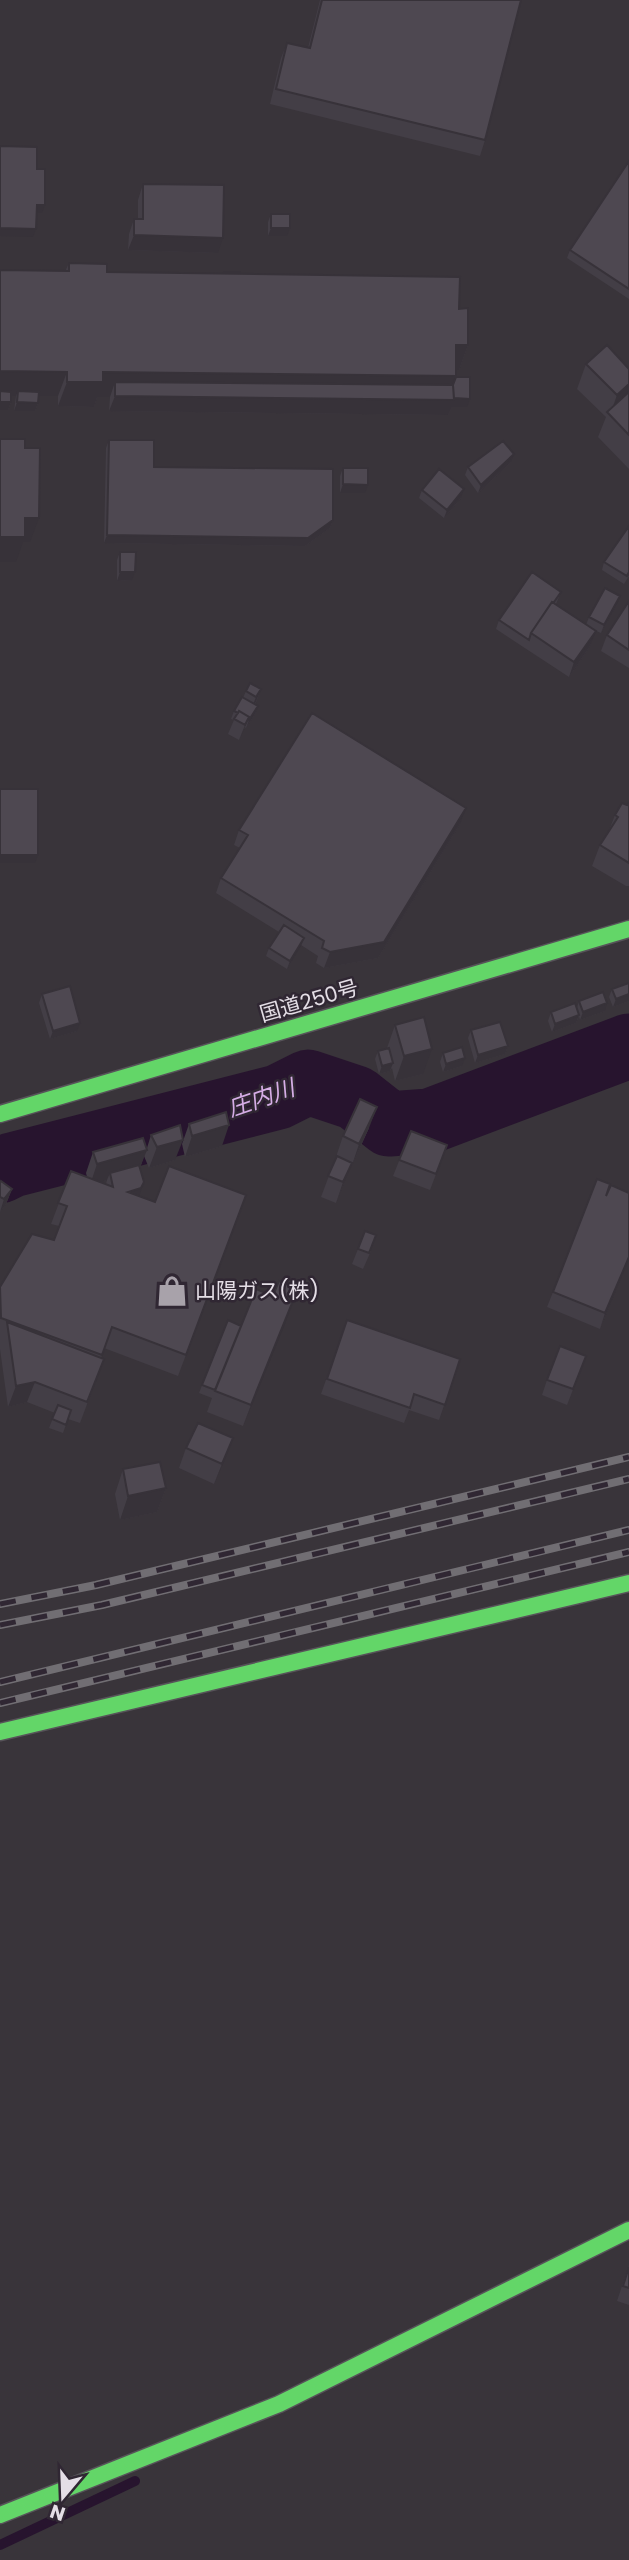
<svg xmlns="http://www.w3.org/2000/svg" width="629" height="2560" font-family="Poppins,'Noto Sans JP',sans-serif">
<rect width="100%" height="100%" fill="#39343a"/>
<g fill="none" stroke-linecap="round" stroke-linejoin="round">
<path stroke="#27142e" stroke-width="10" d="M0,2545L135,2481"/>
<path stroke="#27142e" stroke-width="65" d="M0,1171L12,1165L278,1097L308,1082L356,1098L389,1124L430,1121L629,1046"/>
<defs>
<path id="fast" d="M0,1114L629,929
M0,1732L629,1583
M0,2515L279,2404L629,2230"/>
</defs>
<use href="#fast" stroke="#575359" stroke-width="19"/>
<use href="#fast" stroke="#63d668" stroke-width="16"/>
<defs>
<path id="rail" d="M0,1604L96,1585L629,1457
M0,1625L102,1605L629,1479
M0,1682L629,1530
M0,1703L629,1552"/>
</defs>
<use href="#rail" stroke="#716e73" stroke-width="8"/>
<use href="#rail" stroke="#302733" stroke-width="5" stroke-dasharray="16" stroke-linecap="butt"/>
</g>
<path fill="#433e46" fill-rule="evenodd" d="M320,0H521L485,140L480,156L270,104L281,58L287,43L308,48Z
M629,161V299L567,258L570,250Z
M143,184L218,253L128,250L129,234L134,219H138V200Z
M271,214L287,236H268V222Z
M69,263L107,272L223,274L224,272L459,309L468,345L459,370H456V377L467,407H452L448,415L109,411L110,397H97L94,407L58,406V396H38V403L35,411H14L16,396H11V402L8,410H0Z
M586,364L629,369V469L598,437L606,417L577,389Z
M109,440L154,467L333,520L330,528L305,546L104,543L106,448Z
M511,462L478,493L465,475L468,467Z
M343,468L365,493H340V476Z
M422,490L461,498L444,518L419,498Z
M120,552L132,580L117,581V560Z
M604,562L629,576L624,584L602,570Z
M561,592L556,604L586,625L589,617L617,604L601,633L594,630L590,646L569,677L496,629L499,620Z
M629,601V668L601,651L607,635Z
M261,689L255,705L258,706L255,714L246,728L245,727L239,740L228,734L234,720L231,719L234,711L243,698L246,691Z
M629,803V886H626L592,866L600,845L608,833L615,815L627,805Z
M460,824L378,958L324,968L316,963L318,956L301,945L287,969L266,956L269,948L279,932L216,893L221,878L240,848L234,845L239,830Z
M629,983V1001L613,1007L609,997L612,989Z
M42,994L77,1031L50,1039L39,1003Z
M579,1001L605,1011L580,1020L579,1016L576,1023L552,1032L548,1021L551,1012L577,1008Z
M395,1025L423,1074L395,1081L392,1068L390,1071L379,1074L375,1059L378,1051L387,1048Z
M471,1030L508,1046L505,1054L475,1063L468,1038Z
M443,1053L462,1066L443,1072L440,1062Z
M189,1124L222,1146L185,1157L182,1144Z
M369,1128L352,1165H351L336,1203L321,1197L336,1157L343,1136Z
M411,1131L447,1145L430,1190L393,1176Z
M151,1135L175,1160L149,1168L144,1156L140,1168L139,1196L155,1202L246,1195L178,1376L104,1348L101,1358L104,1359L80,1423L68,1419L63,1433L49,1428L55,1413L27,1402L8,1407L0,1349V1287L54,1240L59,1226L51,1224L71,1171L87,1177L86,1173L93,1152L147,1148ZM107,1180L106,1184L99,1182Z
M0,1183L12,1189L6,1204L0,1212Z
M629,1193V1258L600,1329L547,1307L553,1292L606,1196Z
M358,1249L371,1251L363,1269L352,1264Z
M287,1301L292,1303L243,1426L207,1412L212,1398L199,1393L228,1320L241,1326Z
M347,1320L460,1359L439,1420L409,1410L404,1423L321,1394Z
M586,1356L567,1405L542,1395L547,1380Z
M233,1438L214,1484L179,1468L186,1448Z
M123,1469L166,1488L157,1512L120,1520L115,1494Z
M629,2265V2305L617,2301Z"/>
<path fill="#373239" d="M37,205H45L42,213H34Z
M0,228L36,229L33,237L0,236Z
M271,228H290L287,236H268Z
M134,235L223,238L218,253L128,250Z
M456,345H468L459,370H447Z
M0,371L67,372L58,396H17L18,391L16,396H0Z
M103,372L456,376L447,400L450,398L470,399L467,407H452L448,415L109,411L115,396V382L110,397H97L94,407L58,406L67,382Z
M629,384V397L610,415L617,395Z
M0,402H11L8,410H0Z
M17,402L38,403L35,411H14Z
M514,454L511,462L478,493L481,485Z
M343,484L368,485L365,493H340Z
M464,489L461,498L444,518L447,510Z
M25,518H39L30,542H23L16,562H0V537Z
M333,520L330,528L305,546L104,543L107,535Z
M120,572H135L132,580L117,581Z
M620,596L617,604L601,633L604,625Z
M596,631L590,646L569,677L574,662Z
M261,689L255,704L250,712L256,697Z
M258,706L255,714L246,728L249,720Z
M249,717L243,732L239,740L245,725Z
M466,808L460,824L378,958L324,968L330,952Z
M0,855H38L35,863H0Z
M304,938L301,946L287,969L290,961Z
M629,994V1001L613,1007L616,999Z
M607,1003L605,1011L580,1020L583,1012Z
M579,1015L576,1023L552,1032L555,1024Z
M80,1023L77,1031L50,1039L53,1031Z
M508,1046L505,1054L475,1063L478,1055Z
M432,1049L423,1074L395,1081L404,1056Z
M465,1058L462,1066L443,1072L446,1064Z
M393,1063L390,1071L379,1074L382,1066Z
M377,1107L369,1128L352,1165L359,1144Z
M229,1125L222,1146L185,1157L192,1136Z
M183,1140L175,1160L149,1168L157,1147Z
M147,1150L139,1170L110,1173L107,1180L90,1185L97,1164Z
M352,1163L336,1203L343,1182Z
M144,1182L137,1203L128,1192Z
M12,1189L6,1204L0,1212L4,1199Z
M629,1257V1258L600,1329L605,1313Z
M292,1303L285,1324L243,1426L251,1405Z
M35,1382L27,1402L8,1407L16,1386Z
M233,1438L225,1459L214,1484L222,1464Z
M166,1488L157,1512L120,1520L128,1496Z"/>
<path fill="#4e4851" stroke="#373239" stroke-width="2" d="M322,0H521L485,140L276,89L287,43L310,48Z
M0,146L37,147V169H45V205H37L36,229L0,228Z
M629,161V289L570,250Z
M143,184L224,185L223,238L134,235V219H143Z
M271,214H290V228H271Z
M69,263L107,264V272L460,277L459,309L468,308V345H456V376L103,372V382H67V372L0,371V270L69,271Z
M224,272H240V274H224Z
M607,345L629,369V384L617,395L586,364Z
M456,377H470V399L454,398L453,385Z
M115,382L453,385L454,400L115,396Z
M0,391L11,392V402H0Z
M18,391L39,392L38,403L17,402Z
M629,392V435L607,412Z
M0,439H25V448H40L39,518H25V537H0Z
M109,440H154V467L333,469V520L308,538L107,535Z
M503,441L514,454L481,485L468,467Z
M343,468H368V485L343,484Z
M439,469L464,489L447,510L422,490Z
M629,526V572L627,576L604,562Z
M120,552H136L135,572H120Z
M532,572L561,592L554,602H552L531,633L529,640L499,620Z
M605,588L620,596L604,625L589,617Z
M629,601V650L607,635Z
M552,602L596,631L574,662L531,633Z
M250,683L261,689L256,697L246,691Z
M242,697L258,706L249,720L248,719L249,717L239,711L238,713L234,711Z
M239,711L249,717L245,725L234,719Z
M312,713L466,808L384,942L330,952L322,948L324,941L221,878L248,835L239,830Z
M0,789H38V855H0Z
M622,803L627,805L629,803V863L600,845L618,817L615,815Z
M284,925L304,938L290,961L269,948Z
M629,983V994L616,999L612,989Z
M70,986L80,1023L53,1031L42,994Z
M603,992L607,1003L583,1012L579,1001Z
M575,1003L579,1015L555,1024L551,1012Z
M424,1017L432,1049L404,1056L395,1025Z
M500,1022L508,1046L478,1055L471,1030Z
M462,1047L465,1058L446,1064L443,1053Z
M389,1048L393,1063L382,1066L378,1051Z
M360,1099L377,1107L359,1144L343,1136Z
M226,1112L229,1125L192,1136L189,1124Z
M180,1125L183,1140L157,1147L151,1135Z
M411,1131L447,1145L436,1174L399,1160Z
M143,1138L147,1150L97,1164L93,1152Z
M337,1156L352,1163L343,1182L328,1176Z
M139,1165L144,1182L141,1188L128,1192L155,1202L169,1166L246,1195L186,1355L112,1327L102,1355L1,1318L0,1287L32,1234L54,1240L67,1206L58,1203L71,1171L113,1187L110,1173Z
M597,1179L610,1184L606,1196L611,1185L629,1193V1257L605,1313L553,1292Z
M1,1181L12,1189L4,1199L0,1197V1183Z
M365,1231L376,1235L369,1253L358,1249Z
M279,1281L292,1286L286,1301L292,1303L251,1405L215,1391L256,1289L273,1296Z
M228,1320L241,1326L215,1390L202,1385Z
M347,1320L460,1359L445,1405L414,1394L410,1408L327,1379Z
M7,1322L104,1359L87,1402L35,1382L16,1386Z
M560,1346L586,1356L573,1389L547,1380Z
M58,1405L71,1410L66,1425L52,1419Z
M198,1423L233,1438L222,1464L186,1448Z
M160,1462L166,1488L128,1496L123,1469Z
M629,2267V2288L623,2286Z"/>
<defs>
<symbol id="shop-bare" viewBox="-9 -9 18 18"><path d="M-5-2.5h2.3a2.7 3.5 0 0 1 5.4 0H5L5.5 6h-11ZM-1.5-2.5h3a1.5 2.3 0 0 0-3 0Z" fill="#a8a2aa" stroke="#302733" stroke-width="2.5" paint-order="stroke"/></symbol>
</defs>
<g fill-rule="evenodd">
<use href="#shop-bare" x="150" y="1269" width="44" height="44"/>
</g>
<g text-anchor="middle" stroke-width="5" stroke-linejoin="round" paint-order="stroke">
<g font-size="21" fill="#e4dee6" stroke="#302733">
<text transform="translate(309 1001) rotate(-16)" y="7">国道250号</text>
</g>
<g font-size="21" fill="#e4dee6" stroke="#302733" text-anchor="start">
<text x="195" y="1298">山陽ガス(株)</text>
</g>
<g font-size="23" font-style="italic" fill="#d6aee6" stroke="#302733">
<text transform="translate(261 1098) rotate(-19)" y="8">庄内川</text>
</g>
</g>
<g transform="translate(63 2497) rotate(199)" stroke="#302733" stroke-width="5" paint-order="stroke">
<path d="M0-5L12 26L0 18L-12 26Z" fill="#e4dee6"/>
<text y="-10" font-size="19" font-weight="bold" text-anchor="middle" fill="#e4dee6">N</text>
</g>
</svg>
